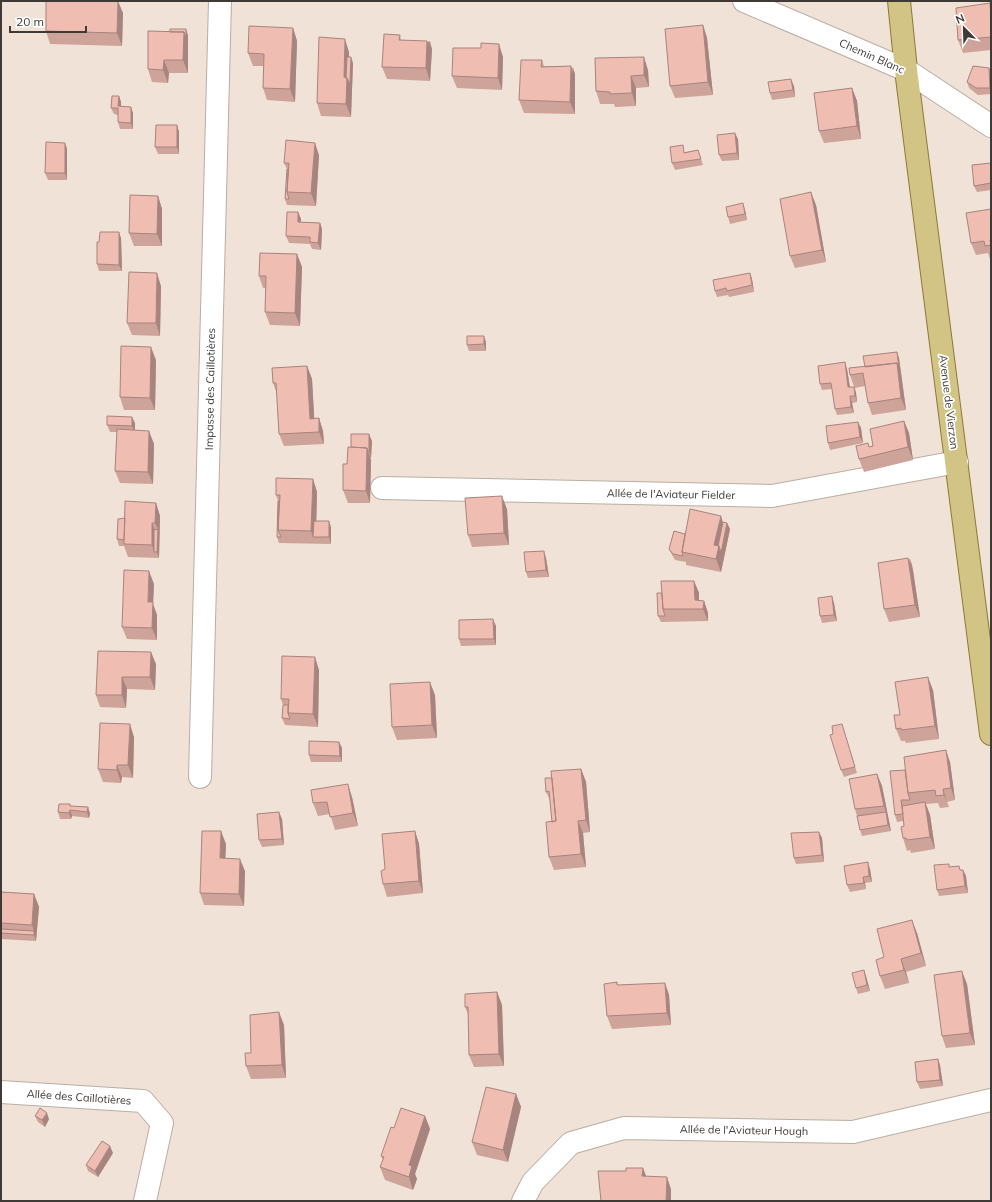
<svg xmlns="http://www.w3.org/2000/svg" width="992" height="1202" font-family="Mulish,sans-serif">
<rect width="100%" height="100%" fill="#f0e2d7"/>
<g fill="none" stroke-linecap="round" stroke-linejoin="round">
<defs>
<path id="minor" d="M744,1L906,70L991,126
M382,488L772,496L957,462
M200,777L220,1
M1,1092L143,1101L162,1123L145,1201
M523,1201L533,1182L571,1143L624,1128L853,1132L991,1100"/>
<path id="major" d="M899,1L906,70L991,734"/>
</defs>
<use href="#minor" stroke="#baada2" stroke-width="24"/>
<use href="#major" stroke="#8b7a35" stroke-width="24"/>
<use href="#minor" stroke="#fff" stroke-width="22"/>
<use href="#major" stroke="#d2c485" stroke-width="22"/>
</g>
<path fill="#cea399" d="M991,7V50L963,53L958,40Z
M123,13L122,46L50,44L46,31Z
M703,25L707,38L713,95L675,98L670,86Z
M293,28L297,41L295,102L267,100L263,88L264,66H253L248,53Z
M188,35V73H169L168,83L152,82L148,69Z
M400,35L401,40L428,42L432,49L430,81L387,79L382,67Z
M349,52V57L353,63L351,117L321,116L317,103Z
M503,57L502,90L457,88L452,76Z
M595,58L648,70L649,87L636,88V106L615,107L614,104H600L596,91Z
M542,60L544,66H571V67L573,68L575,74V114L524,113L519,100Z
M989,68L991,73V94L978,95L969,88L967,82Z
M794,86L795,97L772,100L770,93Z
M852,88L857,101L861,139L824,143L819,131Z
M119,96L121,102V106L133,113V129H120L118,122V115L114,114L111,108Z
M177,125L179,132V154H158L155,147Z
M738,139L739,160L722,161L719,155Z
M65,143L67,149V180H48L45,173Z
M698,150L703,165L675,170L672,163L685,152Z
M319,155L316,206L287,205L285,199L287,169L284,163Z
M991,163V190L977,192L974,186Z
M158,196L162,209V246H134L129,233Z
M816,205L826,262L795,268L790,256Z
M991,209V259H990L988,253L976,255L971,243Z
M745,210L747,220L730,224L728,217Z
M298,212L301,219L300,222L320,223L322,229L321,250L312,249L310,244L289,243L286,236Z
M121,238L122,271H99L97,264Z
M297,254L302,267L300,326L270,325L265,312L266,288H263L259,276Z
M750,273L752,279L754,292L729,297L728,295L717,297L715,291Z
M161,286L160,336L132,335L127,323Z
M486,342V351H469L467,345Z
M897,352L899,358L906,410L872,415L868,403L865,386L855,388L856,393L857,402L852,403L854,413L837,415L835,409L832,389L822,390L820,384L847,369L850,387H854L850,375L865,367Z
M156,360L155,410H124L120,397Z
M307,366L312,379L314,419L319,418L323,431L324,444L284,446L279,434L277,394L273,383Z
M904,421L909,433L913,460L864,472L859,459L869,447L873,446Z
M858,422L861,428L863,443L830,450L828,443Z
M135,423V430L154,444L153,484L120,483L115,471L117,432H110L107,425Z
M372,441L371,458H370L371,460L370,503H348L343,490L347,464L351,447Z
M313,479L317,492L316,521L331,527V544L279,543L277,537L278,501L276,495Z
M156,503L160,516L159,558L128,557L124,546H119L117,539L125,518Z
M507,509L509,545L472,547L468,535Z
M723,522L727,523L730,529L721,572L686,565V562L675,560L672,555L669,549L685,534Z
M546,558L549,577L528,578L526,572Z
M909,559H910L912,565L920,617L889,622L884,609Z
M694,581L699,593V601H704L708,613V621L661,622L658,616L662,593Z
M154,584L153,604L157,615V640L127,639L122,627Z
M834,603L837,621L822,623L820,616Z
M496,626V645L461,646L459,639Z
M98,651L156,664L155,690L127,689L126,708L100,707L96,695Z
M319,670L318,727L285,725L282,718L283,705L281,699Z
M933,690L939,739L906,743L905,741H901L896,729L900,715Z
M435,695L437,738L397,740L392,727Z
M842,724L857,773L844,777L841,770Z
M134,737L133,778L122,777L121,783L103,782L98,769Z
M339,742L342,748V762H311L309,755Z
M950,762L955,800L947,802L949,807L940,808L938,803L926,804L930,815L935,849L911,853L910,850L907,851L903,838L904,826L903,821L897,822L895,815L905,770Z
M581,769L586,782L590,832L583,833L586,867L554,870L549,857L552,822L550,798H549L546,792L552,778Z
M877,774L882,786L891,831L862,836L860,830L857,816L855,809Z
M352,797L358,826L335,830L330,814L318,816L313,803Z
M71,806L88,807L90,814L89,818L72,816L71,819H60L58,812Z
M282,819L284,845L262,847L259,840Z
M415,831L419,844L423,893L387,897L383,884L385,869Z
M819,832L822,838L824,862L796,864L794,858Z
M226,844L225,858L245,871L244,906L204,905L200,893Z
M959,866L960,870H963L966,876L968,893L939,896L937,890L950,867Z
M870,869L872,882L865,883L866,889L850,892L847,885Z
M1,892L34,894L39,907L36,941L1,939Z
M917,933L926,966L906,972L909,983L885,989L880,976L884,957Z
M866,976L870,991L858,994L856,988Z
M617,982L618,985L665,983L669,995L671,1025L612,1029L607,1016Z
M967,984L975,1045L946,1048L942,1036Z
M497,992L502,1005L504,1066L474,1067L469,1055L468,1014L465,1007Z
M284,1025L286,1078L251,1079L246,1066L251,1053Z
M938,1059L940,1065L943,1086L920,1089L917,1082Z
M516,1094L521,1107L508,1162L477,1155L472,1142Z
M35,1116L49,1119L45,1127L38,1122Z
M425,1116L430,1129L415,1174L417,1179L413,1190L385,1180L380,1167L383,1160L381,1156L394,1128Z
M113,1153L98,1177L88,1171L86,1165Z"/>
<path fill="#a7847d" d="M118,1L123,13L122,46L117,33Z
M703,25L707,38L713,95L708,82Z
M293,28L297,41L295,102L290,89Z
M186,29L188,35V73L183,60L184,32Z
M345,39L349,52V81L351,57L353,63L351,117L346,104L344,77Z
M427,41L429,47L430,42L432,49L430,81L426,68Z
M499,44L503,57L502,90L498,78Z
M644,57L648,70L649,87L644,75Z
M164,60L169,73L168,83L163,70Z
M571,66L573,73V68L575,74V114L570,102Z
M989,68L991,73V90L990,88Z
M631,76L636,88V106L632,93Z
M791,79L794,86L795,97L793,90Z
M852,88L857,101L861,139L857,126Z
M119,96L121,102V112L118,106Z
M131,107L133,113V129L131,123Z
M177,125L179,132V154L177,147Z
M735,133L738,139L739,160L737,153Z
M65,143L67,149V180L65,173Z
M315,143L319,155L316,206L311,193Z
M811,192L816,205L826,262L822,250Z
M158,196L162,209V246L157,234Z
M743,203L745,210L747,220L745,214Z
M298,212L301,219L300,228L298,222Z
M320,223L322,229L321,250L318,243Z
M119,232L121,238L122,271L119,265Z
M297,254L302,267L300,326L295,313Z
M157,273L161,286L160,336L156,323Z
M750,273L752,279L754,292L752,285Z
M484,336L486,342V351L484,344Z
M151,347L156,360L155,410L150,398Z
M897,352L899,358L906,410L901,398L897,363Z
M845,362L847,369L851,394L848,387Z
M307,366L312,379L315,431L310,419Z
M854,387L856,393L857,402L855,396Z
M850,396L852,403L854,413L851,407Z
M132,417L135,423V433L132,426Z
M319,418L323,431L324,444L319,432Z
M904,421L909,433L913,460L908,447Z
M858,422L861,428L863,443L860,437Z
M149,431L154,444L153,484L148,472Z
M369,434L372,441L371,458L369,451Z
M367,448L371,460L370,503L366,491Z
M313,479L317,492L316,537H313L311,531Z
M502,496L507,509L509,545L504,533Z
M156,503L160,516L159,558L157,552L158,529L155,523Z
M721,516L725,529L727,523L730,529L721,572L716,559L714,545Z
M329,521L331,527V544L329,537Z
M152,523L157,536L154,552L152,545Z
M544,551L546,558L549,577L546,570Z
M908,558L913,570L920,617L915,605Z
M910,559L912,565L913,570L911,564Z
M149,571L154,584L153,604L157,615V640L152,628L148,602Z
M694,581L699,593V609L695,600Z
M832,596L834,603L837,621L834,615Z
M704,601L708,613V621L703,609Z
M493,619L496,626V645L494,639Z
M151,652L156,664L155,690L150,677Z
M315,657L319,670L318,727L313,714Z
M122,677L127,689L126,708L122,695Z
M928,677L933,690L939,739L935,726Z
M430,682L435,695L437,738L432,725Z
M130,724L134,737L133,778L128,765Z
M339,742L342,748V762L340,756Z
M946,750L950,762L955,800L951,788Z
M117,765L122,777L121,783L117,770Z
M581,769L586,782L590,832L586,820Z
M877,774L882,786L891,831L888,825L886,812L884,806Z
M348,784L352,797L358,826L353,813Z
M943,789L947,802L949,807L944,795Z
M925,802L930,815L935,849L930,837Z
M88,807L90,814L89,818L87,812Z
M70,810L72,816L71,819L69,813Z
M279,812L282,819L284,845L282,839Z
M578,821L583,833L586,867L581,854Z
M221,831L226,844L225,871L220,858Z
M415,831L419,844L423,893L419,881Z
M819,832L822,838L824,862L822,855Z
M240,859L245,871L244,906L239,894Z
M868,862L870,869L872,882L869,876Z
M963,870L966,876L968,893L965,886Z
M863,877L865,883L866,889L864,883Z
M34,894L39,907L36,941L34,935V931L32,925Z
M912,920L917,933L926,966L921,953Z
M901,959L906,972L909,983L904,970Z
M864,970L866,976L870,991L867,985Z
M962,971L967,984L975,1045L970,1033Z
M665,983L669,995L671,1025L667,1013Z
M497,992L502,1005L504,1066L499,1054Z
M279,1012L284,1025L286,1078L282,1065Z
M938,1059L940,1065L943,1086L940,1080Z
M516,1094L521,1107L508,1162L503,1150Z
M47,1113L49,1119L45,1127L42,1120Z
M425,1116L430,1129L415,1174L417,1179L413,1190L409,1177V1165Z
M110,1146L113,1153L98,1177L95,1171Z
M643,1168L648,1181L642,1176Z
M667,1177L671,1189V1201H666Z"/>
<path fill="#efbdb2" stroke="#a7847d" d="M46,1H118L117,33L46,31Z
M990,3L991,19V37L958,40L956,8Z
M703,25L708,82L670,86L665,29Z
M249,26L293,28L290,89L263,88L264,54L248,53Z
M170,29H186V38L184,32H170Z
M148,31L184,32L183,60H164L163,70L148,69Z
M384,34L400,35L399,40L427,41L426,68L382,67Z
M319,37L345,39L344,77L347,78L346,104L317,103Z
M428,42H430L429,47Z
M481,43L499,44L498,78L452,76L453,48H481Z
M347,57H351L350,84L347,78H346Z
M644,57V75L631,76L632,93L610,94V92L596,91L595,58Z
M521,60H542L541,67L571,66L570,102L519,100Z
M973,66L989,68L990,88H976L967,82Z
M791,79L793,90L770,93L768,82Z
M852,88L857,126L819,131L814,93Z
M112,96H119L118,106L131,107V123L118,122V108H111Z
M156,125H177V147H155Z
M735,133L737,153L719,155L717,135Z
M286,140L315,143L311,193L287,192L289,163H284Z
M46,142L65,143V173H45Z
M683,145L684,153L698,150L701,159L672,163L670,147Z
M991,163V183L974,186L972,165Z
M287,169H288L287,192L289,199H285Z
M811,192L822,250L790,256L780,199Z
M130,195L158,196L157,234L129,233Z
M743,203L745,214L728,217L726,207Z
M991,209V239L990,240L991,245L985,246L984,241L971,243L966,213Z
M287,212H298V222L320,223L318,243L310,242V237L286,236Z
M100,232H119V265L97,264V242H99Z
M260,253L297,254L295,313L265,312L266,276H259Z
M129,272L157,273L156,323H127Z
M750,273L752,285L727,291L726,288L715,291L713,280Z
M467,336H484V344L467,345Z
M121,346L151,347L150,398L120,397Z
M897,352L899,369L897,363L865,367L863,356Z
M845,362L848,387H854L855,396H850L851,407L835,409L831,383L820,384L818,366Z
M897,363L901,398L868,403L863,373L850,375L849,368Z
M307,366L310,419L319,418V432L279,434L276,383H273L272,368Z
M107,416L132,417V426L107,425Z
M904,421L908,447L859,459L856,446L868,443L869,447L873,446L870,429Z
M858,422L860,437L828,443L826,426Z
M117,429L149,431L148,472L115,471Z
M351,434H369V451H368L367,448L351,447Z
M348,447L367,448L366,491L343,490V464H347Z
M276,478L313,479L311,531L278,530L280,495H276Z
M502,496L504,533L468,535L465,498Z
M125,501L156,503L155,523H152V545L124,544Z
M278,501H279L278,530L281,537H277Z
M690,509L721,516L714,545L719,546L716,559L682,552Z
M125,518L124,540L117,539L118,519Z
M314,521H329V537H313Z
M723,522L727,523L721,553L719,546H718Z
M158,529L157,552H154V530Z
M674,531L685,534L682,552L683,556L673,554L669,549Z
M544,551L546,570L526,572L524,552Z
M908,558L915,605L884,609L878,563Z
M124,570L149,571L148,602H153L152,628L122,627Z
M661,581H694L695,600L704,601L703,609H663Z
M657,593H662L663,609L665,616H658Z
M832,596L834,615L820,616L818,598Z
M493,619L494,639H459V620Z
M98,651L151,652L150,677H122V695H96Z
M282,656L315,657L313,714L288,713L289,699H281Z
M928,677L935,726L901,730V728L896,729L894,715H900L895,682Z
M430,682L432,725L392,727L390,684Z
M283,705H288V713L290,719L282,718Z
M100,723L130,724L128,765H117V770L98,769Z
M842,724L855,767L841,770L830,735L833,734L832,726Z
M309,741L339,742L340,756L309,755Z
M946,750L951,788L943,789L944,795L936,796L935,790L908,793L904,757Z
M581,769L586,820L578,821L581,854L549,857L546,822L556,821L551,771Z
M905,770L908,793L910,800H901L903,814L895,815L890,771Z
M877,774L884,806L855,809L849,779Z
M545,778H552L556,821L552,822L549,791L546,792Z
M348,784L353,813L330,817L327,802L313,803L311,790Z
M925,802L930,837L907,840L906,838H903L901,827L904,826L902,806Z
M59,804H70V806L88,807L87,812L70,810L69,813L58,812Z
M279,812L282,839L259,840L257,814Z
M886,812L888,825L860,830L857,816Z
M202,831H221L220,858L240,859L239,894L200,893Z
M415,831L419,881L383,884L381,871L385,869L382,834Z
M819,832L822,855L794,858L791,833Z
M868,862L869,876L863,877L864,883L847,885L844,866Z
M949,864V867L959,866L960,870H963L965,886L937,890L934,865Z
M1,892L34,894L32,925L1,923Z
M912,920L921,953L901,959L904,970L880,976L876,960L884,957L877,929Z
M1,929L34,931V935L1,933Z
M864,970L867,985L856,988L852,973Z
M962,971L970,1033L942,1036L934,975Z
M617,982V985L665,983L667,1013L607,1016L604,984Z
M497,992L499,1054L469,1055L468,1007H465V994Z
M279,1012L282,1065L246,1066L245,1053H251L250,1015Z
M938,1059L940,1080L917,1082L915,1062Z
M486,1087L516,1094L503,1150L472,1142Z
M40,1108L47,1113L42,1120L35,1116Z
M401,1108L425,1116L409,1165L412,1166L409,1177L380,1167L384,1157L381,1156L391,1127L394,1128Z
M102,1141L110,1146L95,1171L86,1165Z
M626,1168H643L642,1176L667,1177L666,1201H601L598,1171H626Z"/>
<g text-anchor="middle" stroke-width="3.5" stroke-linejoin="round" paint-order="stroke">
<g font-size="11" fill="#3f3a36" stroke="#fff">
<text transform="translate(872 56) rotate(24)" y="4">Chemin Blanc</text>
<text transform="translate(210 389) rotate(-89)" y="4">Impasse des Caillotières</text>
<text transform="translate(949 402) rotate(83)" y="4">Avenue de Vierzon</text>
<text transform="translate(671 494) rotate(1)" y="4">Allée de l'Aviateur Fielder</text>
<text transform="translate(79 1097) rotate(4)" y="4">Allée des Caillotières</text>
<text transform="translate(744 1130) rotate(1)" y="4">Allée de l'Aviateur Hough</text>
</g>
</g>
<rect width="992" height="1202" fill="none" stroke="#3f3a36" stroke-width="4"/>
<g transform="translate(964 28) rotate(337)" stroke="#ffffff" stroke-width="3" paint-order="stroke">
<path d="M0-3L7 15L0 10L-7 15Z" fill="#3f3a36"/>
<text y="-6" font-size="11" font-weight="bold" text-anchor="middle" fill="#3f3a36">N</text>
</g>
<path d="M10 26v6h76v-6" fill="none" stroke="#3f3a36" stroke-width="2"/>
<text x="16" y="26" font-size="12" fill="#3f3a36" stroke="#ffffff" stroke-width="3" paint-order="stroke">20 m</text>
</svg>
